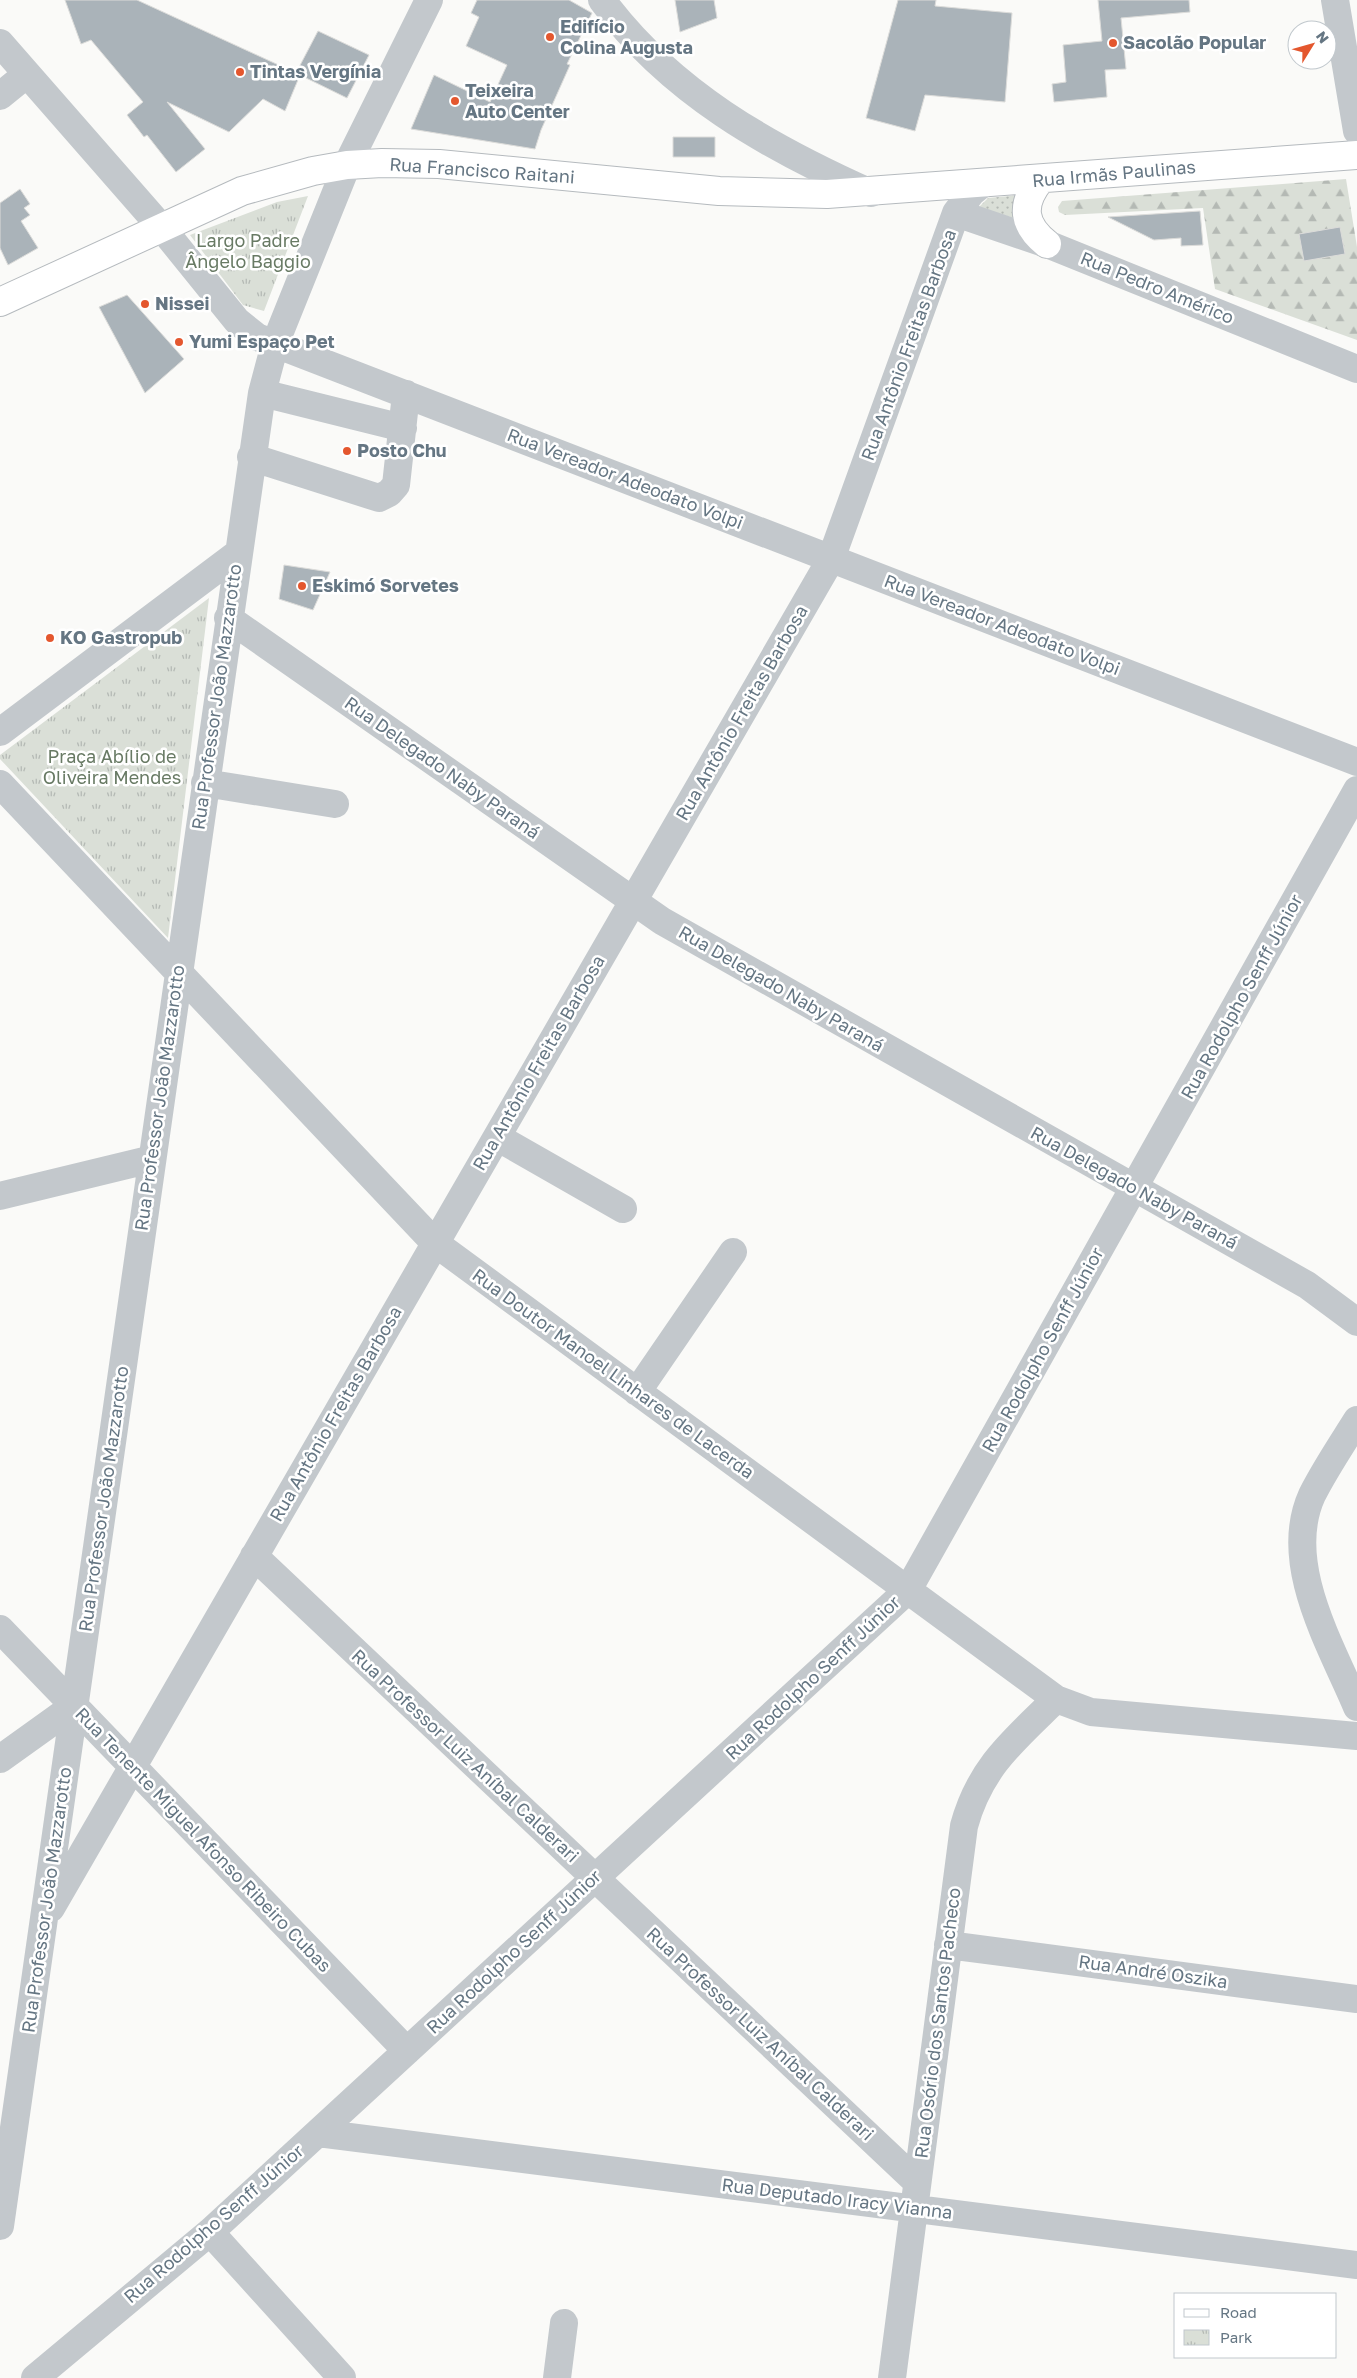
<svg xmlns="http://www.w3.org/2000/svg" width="1357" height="2378" font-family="'Golos Text',sans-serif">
<defs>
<pattern id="grass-dots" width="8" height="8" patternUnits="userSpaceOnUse" patternTransform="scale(1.25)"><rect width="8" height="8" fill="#dadfd7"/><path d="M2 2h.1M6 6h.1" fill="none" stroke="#b4b9b4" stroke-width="1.8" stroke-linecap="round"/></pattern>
<pattern id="forest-firs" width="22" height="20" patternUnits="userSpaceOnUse" patternTransform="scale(1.25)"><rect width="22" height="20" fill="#dadfd7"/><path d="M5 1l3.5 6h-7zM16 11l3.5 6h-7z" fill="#b4b9b4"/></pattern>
<pattern id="park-tufts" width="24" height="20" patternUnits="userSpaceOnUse" patternTransform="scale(1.25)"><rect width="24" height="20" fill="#dadfd7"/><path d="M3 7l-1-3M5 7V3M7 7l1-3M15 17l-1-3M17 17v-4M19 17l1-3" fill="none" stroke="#b4b9b4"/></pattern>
</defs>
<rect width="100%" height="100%" fill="#fafaf8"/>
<path fill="url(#grass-dots)" d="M1020,195L1013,210L1014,218L978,208L988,198Z"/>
<path fill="url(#forest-firs)" d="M1346,179L1357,247V340L1215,289L1203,208L1065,215L1059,212L1058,207L1062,201Z"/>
<path fill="url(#park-tufts)" d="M308,196L264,311L243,305L190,235L277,202Z
M209,598L168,938L0,759V755Z"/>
<path fill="#aab3b9" stroke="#dcdcda" d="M65,0H137L296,73L318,31L369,55L347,98L300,75L285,111L263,99L229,132L167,102L205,149L176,172L147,135L144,137L127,115L143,102L91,40L81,44Z
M477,0H569L592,13L567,64L570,65L541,130L535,149L411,129L434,75L490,102L507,65L466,46L479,17L471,13Z
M675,0H714L717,18L680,32Z
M898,0H936L935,6L1012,13L1005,102L925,95L915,131L866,118Z
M1098,0H1189L1190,12L1121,18L1126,69L1105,70L1107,97L1054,102L1052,84L1066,82L1063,45L1102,41Z
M673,137H715V157H673Z
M20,189L30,204L24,208L30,215L21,221L38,248L8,265L0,248V203Z
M1200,211L1203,245L1181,246V238L1154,240L1108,217Z
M1340,227L1345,254L1304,261L1299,234Z
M127,295L184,359L145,393L99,307Z
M284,565L330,572L313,610L279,599Z"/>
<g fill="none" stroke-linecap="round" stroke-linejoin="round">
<defs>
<path id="major" d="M1040,180C1020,205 1023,225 1047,244
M0,302L242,191L313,171L347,165L382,163L439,164L719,191L827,194L1357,155"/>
</defs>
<use href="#major" stroke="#b5babe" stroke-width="30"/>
<path stroke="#c3c8cc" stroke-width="28" d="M602,0C670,92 768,147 871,193
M1335,0L1357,131
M0,43L161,227L237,321L257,337L1357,762
M0,96L27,74
M956,213L1047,244L1357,369
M262,393L403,428
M251,457L379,498L389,493L396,485L406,394
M228,618L662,921L1307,1285L1357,1322
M0,732L237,554
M205,783L335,804
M0,784L435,1243L1056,1699L1091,1712L1357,1736
M497,1137L623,1209
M0,1196L152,1159
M637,1392L733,1252
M1357,1420C1342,1444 1325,1469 1312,1495C1281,1563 1331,1645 1357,1707
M254,1556L917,2182
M0,1629L407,2051
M0,1759L74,1706
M51,1908L831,559L956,213L971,193L982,184
M948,1945L1357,1999
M318,2133L1357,2265
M0,2226L262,393L275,344L347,165L429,0
M210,2232L342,2378
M35,2378L210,2232L908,1590L1357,790
M557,2378L564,2323
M892,2378L964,1826C980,1767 1014,1740 1056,1699"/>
<use href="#major" stroke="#fff" stroke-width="28"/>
</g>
<g fill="#e4572e" stroke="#fff" stroke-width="2">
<circle cx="550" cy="37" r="5"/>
<circle cx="1113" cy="43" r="5"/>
<circle cx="240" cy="72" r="5"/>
<circle cx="455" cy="101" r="5"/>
<circle cx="145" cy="304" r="5"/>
<circle cx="179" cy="342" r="5"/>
<circle cx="347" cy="451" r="5"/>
<circle cx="302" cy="586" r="5"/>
<circle cx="50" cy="638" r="5"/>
</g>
<g text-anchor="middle" stroke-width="5" stroke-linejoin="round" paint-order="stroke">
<g font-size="18" font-weight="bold" fill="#657683" stroke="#fff" text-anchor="start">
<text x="560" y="33">Edifício<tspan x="560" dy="21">Colina Augusta</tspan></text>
<text x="1123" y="49">Sacolão Popular</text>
<text x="250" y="78">Tintas Vergínia</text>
<text x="465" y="97">Teixeira<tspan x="465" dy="21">Auto Center</tspan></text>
<text x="155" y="310">Nissei</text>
<text x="189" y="348">Yumi Espaço Pet</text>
<text x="357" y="457">Posto Chu</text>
<text x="312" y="592">Eskimó Sorvetes</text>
<text x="60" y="644">KO Gastropub</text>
</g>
<g font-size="18" fill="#657683" stroke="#fff">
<text transform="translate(482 171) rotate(4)" y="6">Rua Francisco Raitani</text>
<text transform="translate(1114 174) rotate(-5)" y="6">Rua Irmãs Paulinas</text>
<text transform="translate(1157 288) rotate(22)" y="6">Rua Pedro Américo</text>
<text transform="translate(909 345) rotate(-70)" y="6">Rua Antônio Freitas Barbosa</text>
<text transform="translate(625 479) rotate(21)" y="6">Rua Vereador Adeodato Volpi</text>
<text transform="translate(1002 625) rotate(21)" y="6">Rua Vereador Adeodato Volpi</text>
<text transform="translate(217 697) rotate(-82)" y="6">Rua Professor João Mazzarotto</text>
<text transform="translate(742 713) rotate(-60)" y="6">Rua Antônio Freitas Barbosa</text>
<text transform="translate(442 768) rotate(35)" y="6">Rua Delegado Naby Paraná</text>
<text transform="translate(781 989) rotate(30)" y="6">Rua Delegado Naby Paraná</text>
<text transform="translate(1242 997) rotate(-61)" y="6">Rua Rodolpho Senff Júnior</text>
<text transform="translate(539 1063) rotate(-60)" y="6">Rua Antônio Freitas Barbosa</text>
<text transform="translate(160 1098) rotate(-82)" y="6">Rua Professor João Mazzarotto</text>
<text transform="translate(1134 1188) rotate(29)" y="6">Rua Delegado Naby Paraná</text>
<text transform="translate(1043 1350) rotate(-61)" y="6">Rua Rodolpho Senff Júnior</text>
<text transform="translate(613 1374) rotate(36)" y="6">Rua Doutor Manoel Linhares de Lacerda</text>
<text transform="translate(336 1414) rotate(-60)" y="6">Rua Antônio Freitas Barbosa</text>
<text transform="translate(104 1499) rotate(-82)" y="6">Rua Professor João Mazzarotto</text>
<text transform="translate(813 1678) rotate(-43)" y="6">Rua Rodolpho Senff Júnior</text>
<text transform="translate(465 1756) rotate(43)" y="6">Rua Professor Luiz Aníbal Calderari</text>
<text transform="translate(203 1840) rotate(46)" y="6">Rua Tenente Miguel Afonso Ribeiro Cubas</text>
<text transform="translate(47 1900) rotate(-82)" y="6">Rua Professor João Mazzarotto</text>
<text transform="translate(514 1952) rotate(-43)" y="6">Rua Rodolpho Senff Júnior</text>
<text transform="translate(1153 1972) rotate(8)" y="6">Rua André Oszika</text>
<text transform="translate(938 2023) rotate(-83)" y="6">Rua Osório dos Santos Pacheco</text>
<text transform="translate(760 2034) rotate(43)" y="6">Rua Professor Luiz Aníbal Calderari</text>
<text transform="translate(837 2199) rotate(7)" y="6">Rua Deputado Iracy Vianna</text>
<text transform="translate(214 2224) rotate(-41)" y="6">Rua Rodolpho Senff Júnior</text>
</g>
<g font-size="18" fill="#687a64" stroke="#fff">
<text x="248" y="247">Largo Padre<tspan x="248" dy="21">Ângelo Baggio</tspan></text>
<text x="112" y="763">Praça Abílio de<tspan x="112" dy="21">Oliveira Mendes</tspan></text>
</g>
</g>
<rect x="1174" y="2293" width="162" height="65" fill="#ffffff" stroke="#c1c8cd"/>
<rect x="1184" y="2309" width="25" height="8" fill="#ffffff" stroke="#c1c8cd"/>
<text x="1220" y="2318" font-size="15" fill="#657683">Road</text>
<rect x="1184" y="2330" width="25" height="15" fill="url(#park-tufts)" stroke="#c1c8cd"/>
<text x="1220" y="2343" font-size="15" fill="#657683">Park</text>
<g transform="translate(1312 45) rotate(53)"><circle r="24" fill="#ffffff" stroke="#c1c8cd"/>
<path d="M0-4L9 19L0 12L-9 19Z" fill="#e4572e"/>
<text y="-8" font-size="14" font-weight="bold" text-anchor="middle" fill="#657683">N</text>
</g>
</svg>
